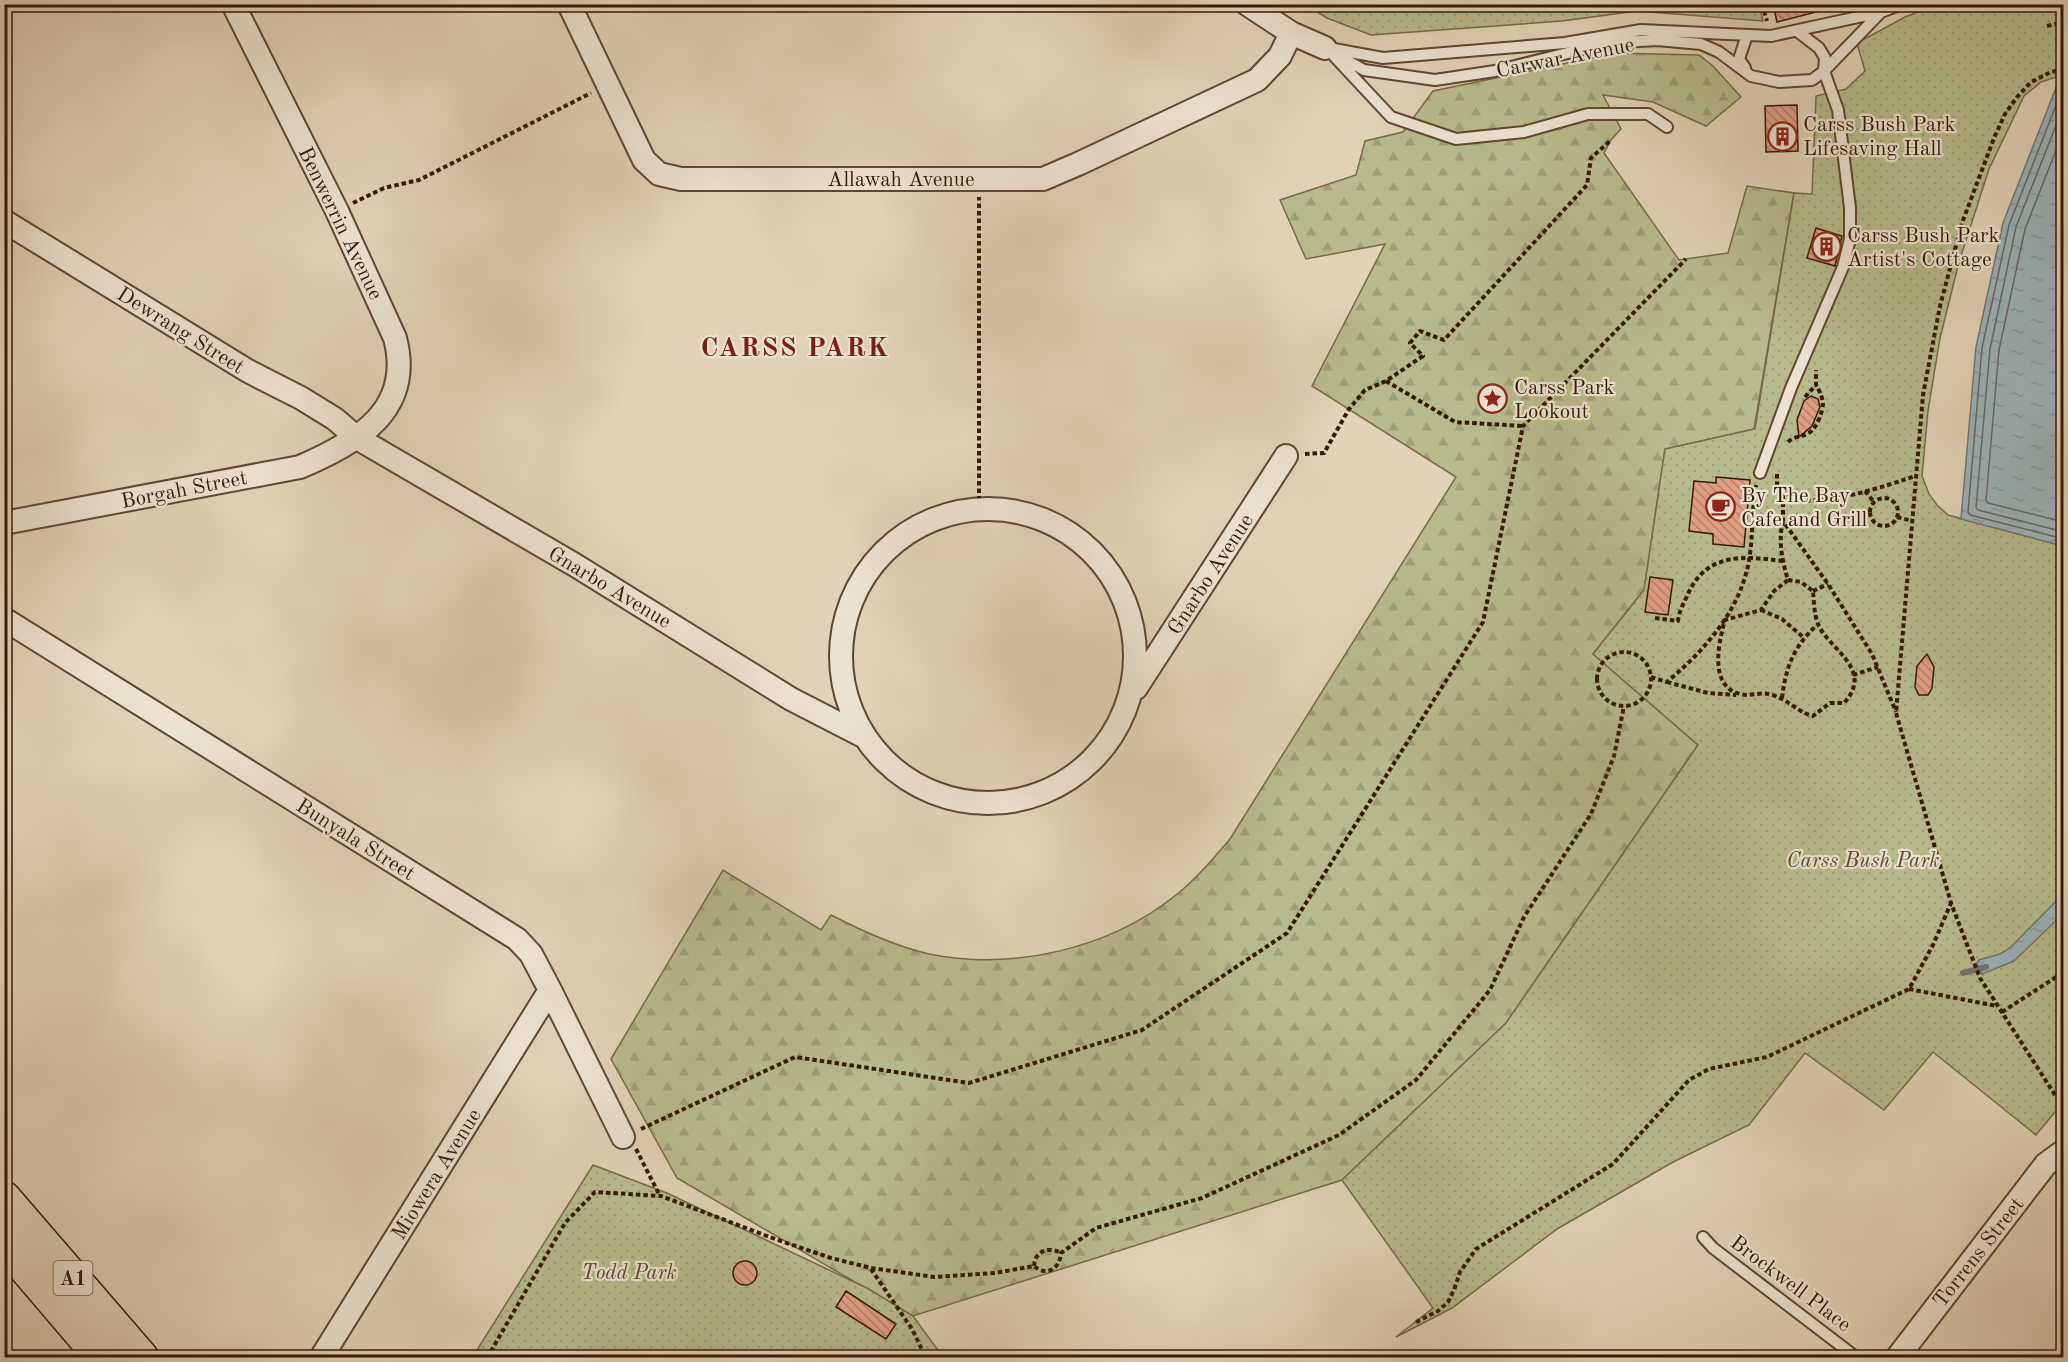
<svg xmlns="http://www.w3.org/2000/svg" width="2068" height="1362" font-family="'Old Standard TT',serif">
<defs>
<pattern id="forest-firs" width="22" height="20" patternUnits="userSpaceOnUse" patternTransform="scale(1.5)"><rect width="22" height="20" fill="#b7bb8c"/><path d="M5 1l3.5 6h-7zM16 11l3.5 6h-7z" fill="#9ea077"/></pattern>
<pattern id="park-dots" width="8" height="8" patternUnits="userSpaceOnUse" patternTransform="scale(1.5)"><rect width="8" height="8" fill="#b7bb8c"/><path d="M2 2h.1M6 6h.1" fill="none" stroke="#9ea077" stroke-width="1.8" stroke-linecap="round"/></pattern>
<pattern id="water-ripples" width="26" height="14" patternUnits="userSpaceOnUse" patternTransform="scale(1.5)"><rect width="26" height="14" fill="#9bb4ba"/><path d="M2 4q2-2 4 0t4 0M15 11q2-2 4 0t4 0" fill="none" stroke="#869a9e"/></pattern>
<pattern id="building-back-hatch" width="6" height="6" patternUnits="userSpaceOnUse" patternTransform="scale(1.5)"><rect width="6" height="6" fill="#e19f81"/><path d="M-1 5l2 2M0 0l6 6M5-1l2 2" fill="none" stroke="#b78168"/></pattern>
</defs>
<rect width="100%" height="100%" fill="#e2d2b7"/>
<filter id="stains"><feTurbulence type="fractalNoise" baseFrequency=".00333" numOctaves="4"/><feColorMatrix values="0 0 0 0 .2 0 0 0 0 .09 0 0 0 0 .02 0 0 0 .5 -.17"/></filter>
<radialGradient id="worn" r=".72"><stop offset=".6" stop-color="#630" stop-opacity="0"/><stop offset="1" stop-color="#630" stop-opacity=".3"/></radialGradient>
<path fill="url(#forest-firs)" stroke="#766a49" stroke-width="1.5" d="M1616,53L1699,55L1713,66L1741,97L1706,126L1653,102L1603,95L1621,129L1611,140L1604,153L1679,260L1728,253L1747,186L1794,193L1754,429L1665,449L1644,590L1593,654L1698,745L1506,1023L1342,1180L913,1316L677,1178L611,1059L723,870L821,930L831,915C862,931 894,946 929,954C1013,971 1109,949 1176,895C1196,879 1213,859 1230,839L1456,477L1312,386L1385,244L1306,259L1280,200L1356,175L1365,141L1403,132L1433,91Z"/>
<path fill="url(#park-dots)" stroke="#766a49" stroke-width="1.5" d="M1759,4L1763,21L1637,11L1562,21L1371,35L1327,18L1306,5Z
M1936,5H2063V75L2041,82L2024,96L1989,169L1959,262L1940,338L1928,411L1922,476L1929,494L1937,505L1948,515L2063,546V1110L2055,1112L2036,1135L1933,1052L1884,1110L1805,1053L1749,1125L1673,1162L1557,1229L1452,1308L1396,1337L1433,1308L1342,1180L1506,1023L1698,745L1593,654L1644,590L1665,449L1755,429L1794,193L1812,194L1816,96L1846,89L1865,71L1857,43L1905,17Z
M593,1165L667,1193L867,1288L913,1316L943,1357L472,1358Z"/>
<path fill="url(#water-ripples)" stroke="#727672" stroke-width="1.5" d="M2061,75H2064L2063,546L1961,519L1976,347L2003,223Z
M2063,894V914L2014,961L1982,974L1977,963L1979,960L2000,954L2010,948Z"/>
<g fill="none" stroke-linecap="round" stroke-linejoin="round">
<path stroke="#686660" stroke-width="1.5" d="M2064,85L2009,225L1982,348L1968,512L1970,515L2064,539
M2064,105L2016,227L1990,349L1976,507L1978,510L2064,532
M2064,130L2025,229L1999,350L1986,500L1988,503L2064,522"/>
<path stroke="#727672" stroke-width="6" d="M1963,973L1986,967"/>
</g>
<path fill="url(#building-back-hatch)" stroke="#341806" stroke-width="1.5" d="M1773,4H1823L1824,10L1777,22Z
M1797,105L1798,151L1766,152L1765,106Z
M1816,228L1842,236L1835,266L1807,258Z
M1811,396L1818,399L1820,407L1812,426L1799,437L1797,420L1804,401Z
M1716,477L1750,480L1744,547L1713,544V534L1689,531L1694,481L1716,483Z
M1650,577L1673,580L1668,615L1645,612Z
M1927,654L1934,667L1932,688L1928,695H1919L1915,687L1917,666Z
M733 1273a12 12 0 1 1 24 0a12 12 0 1 1-24 0Z
M846,1291L896,1324L886,1339L836,1307Z"/>
<g fill="none" stroke-linecap="round" stroke-linejoin="round">
<defs>
<path id="service" d="M1325,48L1364,70L1435,80L1495,71L1592,47L1623,42L1657,40L1701,44L1719,52L1751,76L1779,82L1812,80L1824,71L1881,12
M1334,49L1383,58L1565,43L1641,30L1771,36L1881,12L1902,4
M1334,56L1391,117L1456,139L1524,132L1588,114H1648L1667,127
M1745,68L1739,59L1747,35
M1760,473L1791,388L1843,267L1850,239V208L1838,110L1824,71L1825,58L1819,48L1797,31
M1703,1237L1713,1248L1857,1358"/>
<path id="minor" d="M569,4L644,160L659,174L681,179H1043L1078,164L1257,80L1280,56L1291,33
M1247,4L1291,33L1325,48
M4,221L248,371L301,398L335,419L357,438L575,565L791,699L863,736
M841 656a147 147 0 1 1 294 0a147 147 0 1 1-294 0Z
M4,523L300,467C358,442 414,410 395,338L337,211L233,4
M4,619L517,939L531,954L550,990L623,1137
M1136,688L1286,456
M321,1358L550,990
M1897,1358L2046,1164L2064,1151"/>
<path id="trunk" d="M4,1198L142,1358
M4,1243L102,1358"/>
</defs>
<use href="#service" stroke="#604632" stroke-width="14"/>
<use href="#minor" stroke="#604632" stroke-width="26"/>
<use href="#trunk" stroke="#341806" stroke-width="36"/>
<path stroke="#341806" stroke-width="4" stroke-dasharray="4.5 3" stroke-linecap="butt" d="M1762,4L1767,21
M2047,26L2064,22
M2064,69L2051,72L2031,82L2017,97L2005,114L1994,138L1962,223L1940,306L1923,395L1896,713L1951,903L1980,978L2064,1109
M353,203L384,188L419,180L591,93
M1386,381L1455,422L1523,426
M1805,397L1816,385V370
M1788,442C1794,436 1802,437 1809,433C1817,428 1823,411 1823,403C1822,396 1819,390 1816,385
M1305,454L1324,453L1349,409L1365,390L1386,381L1423,356L1410,343L1420,331L1444,340L1587,185L1591,158L1611,140
M1777,474V485L1783,497V521L1828,584L1872,654L1896,712
M1780,487C1785,492 1790,496 1796,498C1821,508 1889,485 1915,476
M1865,491L1874,502
M1870 512a14 14 0 1 1 28 0a14 14 0 1 1-28 0Z
M979,508V197
M1897,517L1912,521
M1783,521C1778,541 1782,560 1788,580
M1788,580L1801,582L1813,591C1814,601 1814,614 1818,624C1829,650 1875,669 1844,703H1830L1813,716C1797,712 1788,699 1772,695C1761,691 1750,697 1740,694C1708,686 1719,641 1725,620L1761,610L1774,591Z
M1813,591L1828,584
M1761,610L1782,619L1803,637
M1655,618L1678,621C1679,611 1684,603 1688,594C1707,552 1744,556 1782,561
M1597 679a27 27 0 1 1 54 0a27 27 0 1 1-54 0Z
M1853,675L1878,667
M1651,677L1667,682C1706,649 1743,608 1750,554C1753,531 1752,508 1756,485
M1667,682L1708,693L1736,695
M1782,698C1786,666 1794,646 1818,624
M1909,989L1997,1006
M2002,1012L2064,972
M641,1129L795,1057L969,1083L1142,1030L1287,933L1483,622L1523,426L1686,259
M636,1149L660,1196
M1034,1266C1035,1251 1048,1246 1061,1253
M871,1269L912,1329L926,1358
M1416,1322L1438,1311L1448,1302L1454,1290L1460,1272L1476,1249L1613,1164L1689,1080L1709,1069L1767,1057L1909,989L1933,945L1951,903
M487,1358L565,1223L595,1192L661,1196L775,1239L831,1258L871,1268L934,1277L995,1273L1034,1266C1046,1277 1060,1269 1061,1253L1096,1228L1202,1198L1339,1135L1416,1080L1490,990L1524,917L1591,814L1614,756L1624,706"/>
<use href="#service" stroke="#ece2d0" stroke-width="10"/>
<use href="#minor" stroke="#ece2d0" stroke-width="22"/>
<use href="#trunk" stroke="#e2d2b7" stroke-width="33"/>
</g>
<defs>
<symbol id="building-ring" viewBox="-11 -11 22 22"><circle r="9.5" fill="#ece2d0" stroke="#8f2418" stroke-width="1.5"/><path d="M-4-6H4V6H1V3H-1V6H-4ZM-2.5-4.3h1.7v1.8h-1.7ZM.8-4.3h1.7v1.8H.8ZM-2.5-1h1.7V.8h-1.7ZM.8-1h1.7V.8H.8Z" fill="#8f2418"/></symbol>
<symbol id="sight-ring" viewBox="-11 -11 22 22"><circle r="9.5" fill="#ece2d0" stroke="#8f2418" stroke-width="1.5"/><path d="M0-6L1.8-2.2L6-1.7L2.9 1.2L3.7 5.4L0 3.3L-3.7 5.4L-2.9 1.2L-6-1.7L-1.8-2.2Z" fill="#8f2418"/></symbol>
<symbol id="cafe-ring" viewBox="-11 -11 22 22"><circle r="9.5" fill="#ece2d0" stroke="#8f2418" stroke-width="1.5"/><path d="M-5.5-4.5H6V0H3Q3 3.5 0 3.5H-2.5Q-5.5 3.5-5.5 0ZM3-3.2v2h1.7v-2ZM-6 4.5H4V6H-6Z" fill="#8f2418"/></symbol>
</defs>
<g fill-rule="evenodd">
<use href="#building-ring" x="1766" y="120" width="33" height="33"/>
<use href="#building-ring" x="1810" y="230" width="33" height="33"/>
<use href="#sight-ring" x="1476" y="382" width="33" height="33"/>
<use href="#cafe-ring" x="1704" y="490" width="33" height="33"/>
</g>
<g text-anchor="middle" stroke-width="4.5" stroke-linejoin="round" paint-order="stroke">
<rect fill="#ece2d0" stroke="#6b5543" stroke-width="1.5" x="53.5" y="1261" width="39" height="34" rx="4.5"/>
<g font-size="20" font-weight="bold" fill="#341806">
<text x="73" y="1285">A1</text>
</g>
<g font-size="21" fill="#341806" stroke="#ece2d0">
<text transform="translate(1565 57) rotate(-11)" y="7">Carwar Avenue</text>
<text x="901" y="186">Allawah Avenue</text>
<text transform="translate(341 223) rotate(64)" y="7">Benwerrin Avenue</text>
<text transform="translate(181 330) rotate(32)" y="7">Dewrang Street</text>
<text transform="translate(184 489) rotate(-11)" y="7">Borgah Street</text>
<text transform="translate(1210 574) rotate(-57)" y="7">Gnarbo Avenue</text>
<text transform="translate(610 587) rotate(31)" y="7">Gnarbo Avenue</text>
<text transform="translate(356 839) rotate(32)" y="7">Bunyala Street</text>
<text transform="translate(436 1174) rotate(-58)" y="7">Miowera Avenue</text>
<text transform="translate(1978 1252) rotate(-52)" y="7">Torrens Street</text>
<text transform="translate(1791 1283) rotate(37)" y="7">Brockwell Place</text>
</g>
<g font-size="21" fill="#341806" stroke="#ece2d0" text-anchor="start">
<text x="1803" y="131">Carss Bush Park<tspan x="1803" dy="24">Lifesaving Hall</tspan></text>
<text x="1847" y="242">Carss Bush Park<tspan x="1847" dy="24">Artist's Cottage</tspan></text>
<text x="1514" y="394">Carss Park<tspan x="1514" dy="24">Lookout</tspan></text>
<text x="1741" y="502">By The Bay<tspan x="1741" dy="24">Cafe and Grill</tspan></text>
</g>
<g font-size="21" font-style="italic" fill="#5b492e" stroke="#ece2d0">
<text x="1863" y="867">Carss Bush Park</text>
<text x="629" y="1279">Todd Park</text>
</g>
<g font-size="27" font-weight="bold" letter-spacing="1.5" fill="#7a1f14" stroke="#ece2d0">
<text x="795" y="356">CARSS PARK</text>
</g>
</g>
<rect width="2068" height="1362" fill="none" stroke="#e2d2b7" stroke-width="24"/>
<rect x="6" y="6" width="2056" height="1350" fill="none" stroke="#341806" stroke-width="3"/>
<rect x="12" y="12" width="2044" height="1338" fill="none" stroke="#341806" stroke-width="1.5"/>
<rect width="100%" height="100%" filter="url(#stains)"/>
<rect width="100%" height="100%" fill="url(#worn)"/>
</svg>
